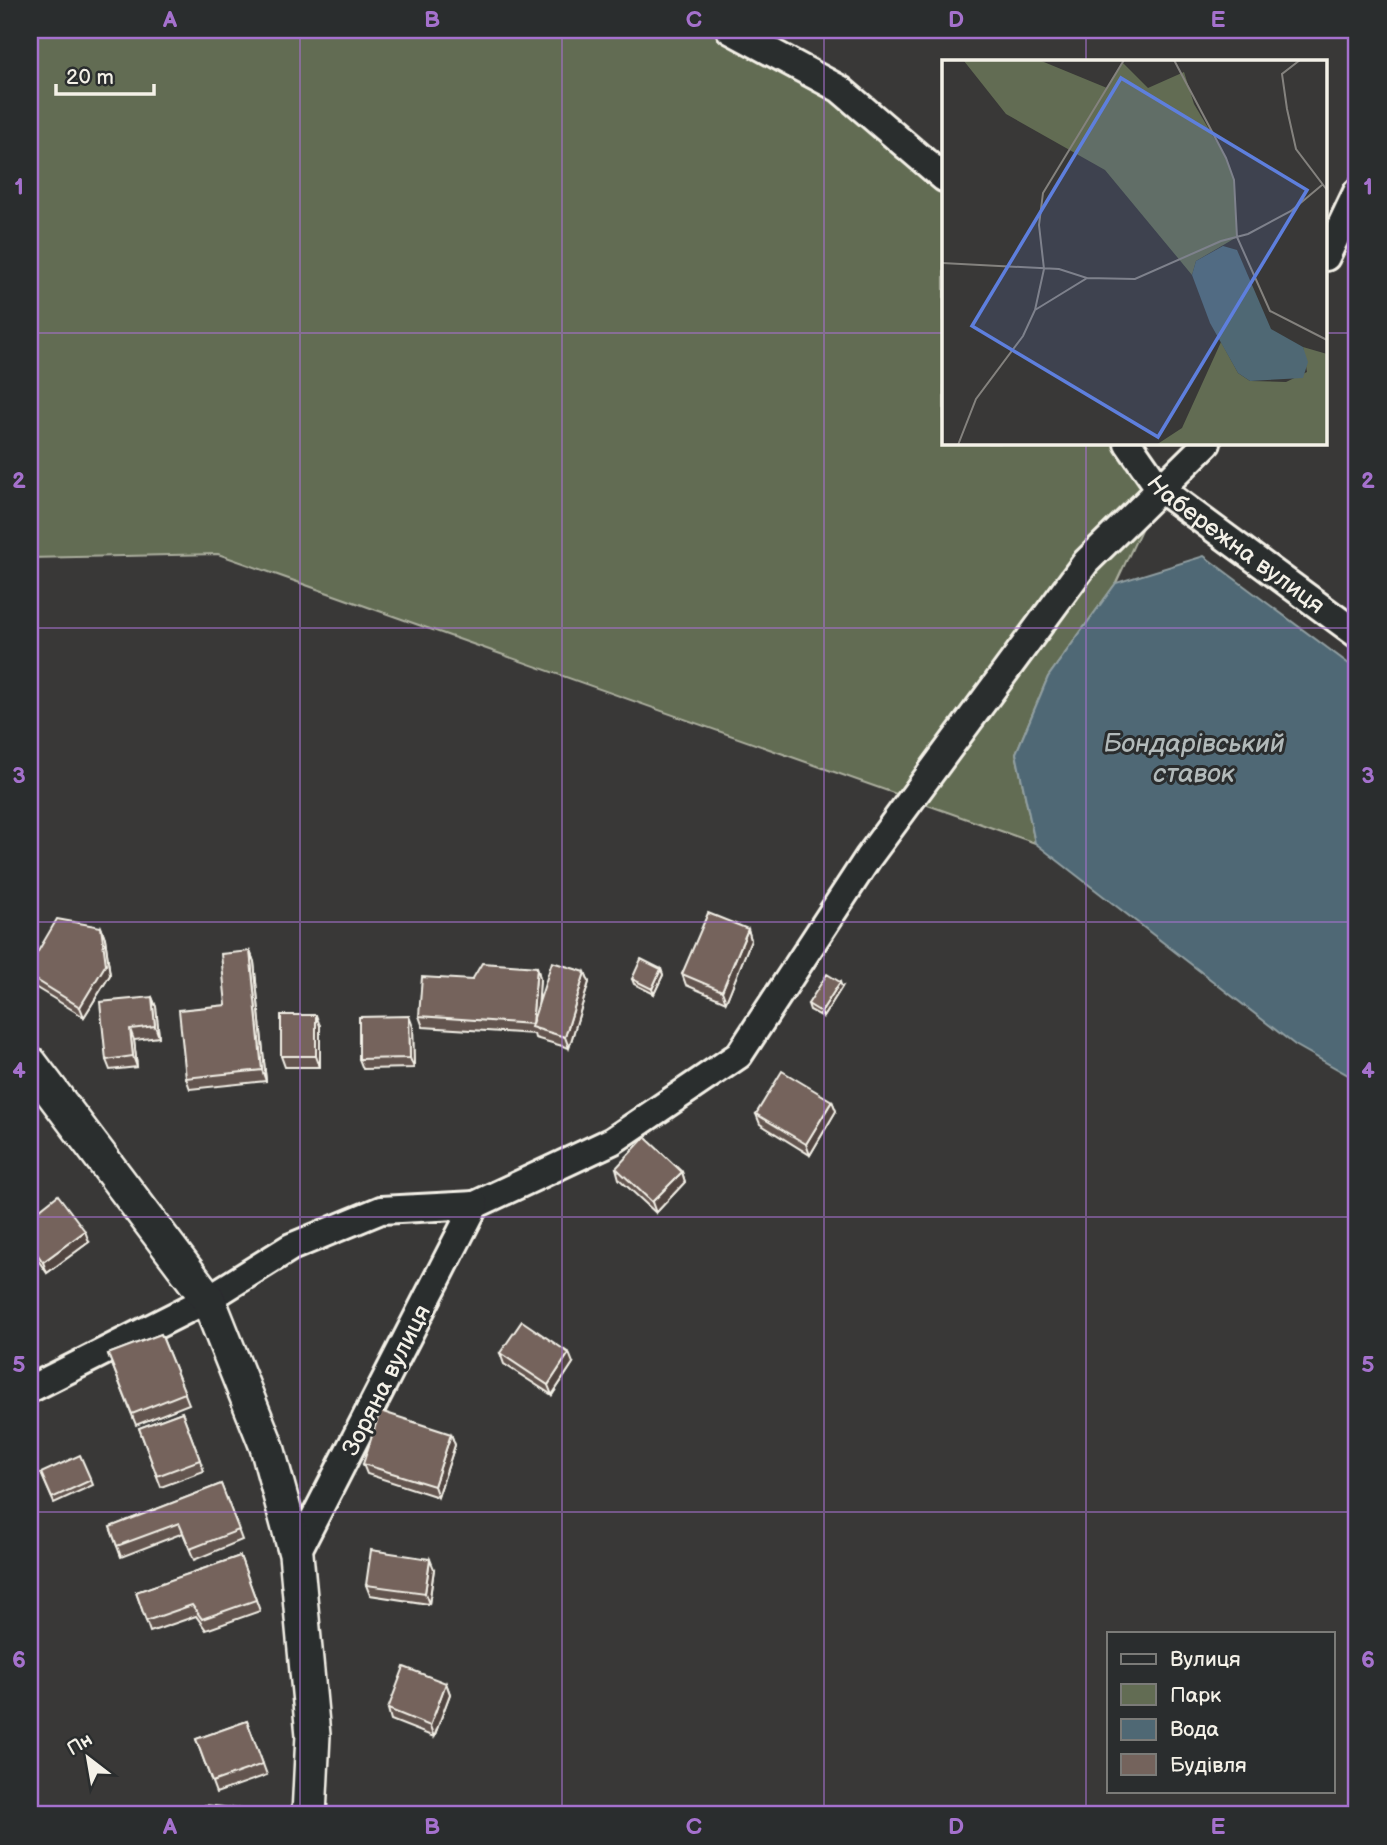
<svg xmlns="http://www.w3.org/2000/svg" width="1387" height="1845" font-family="'Balsamiq Sans',sans-serif">
<rect width="100%" height="100%" fill="#393837"/>
<filter id="ink" filterUnits="userSpaceOnUse"><feTurbulence type="fractalNoise" baseFrequency=".0143" numOctaves="2"/><feDisplacementMap in="SourceGraphic" scale="14" xChannelSelector="R" yChannelSelector="G"/><feConvolveMatrix kernelMatrix="1 2 1 2 8 2 1 2 1" color-interpolation-filters="sRGB"/></filter>
<g filter="url(#ink)">
<path fill="#626c53" stroke="#abae9e" stroke-width="2" d="M30,30H730L840,89L944,178V443H1128L1160,489L1116,583L1048,677L1016,753L1035,843L218,554L30,558Z"/>
<path fill="#4f6874" stroke="#919fa2" stroke-width="2" d="M1204,556L1357,670V1080L1295,1045L1035,843L1016,753L1048,677L1116,583Z"/>
<g fill="none" stroke-linecap="round" stroke-linejoin="round">
<defs>
<g id="minor">
<path d="M730,30L840,89L944,178"/>
<path d="M1326,257L1357,192"/>
<path id="s1" d="M1128,443L1160,489L1357,634"/>
<path d="M475,1205L612,1141L739,1055L868,858L1086,562L1207,443"/>
<path d="M30,1389L208,1299L291,1247L381,1210L475,1205L296,1554"/>
</g>
<path id="tertiary" d="M30,1063L208,1299L267,1447L296,1554L313,1735L309,1815"/>
</defs>
<use href="#minor" stroke="#f4f1e8" stroke-width="32"/>
<use href="#tertiary" stroke="#f4f1e8" stroke-width="38"/>
<use href="#minor" stroke="#2a2d2e" stroke-width="26"/>
<use href="#tertiary" stroke="#2a2d2e" stroke-width="33"/>
</g>
<path fill="#64554f" stroke="#f4f1e8" stroke-width="2" d="M101,927L105,938L110,975L84,1017L30,984V965Z
M748,929L751,940L726,1002L686,985L682,974Z
M250,951L254,962L266,1081L190,1089L186,1078L226,1005Z
M537,967L540,978L538,1004L585,972L589,982L569,1048L535,1038L534,1034L423,1027L419,1016L472,980Z
M661,969L663,975L654,994L634,984L632,979Z
M842,987L823,1017L810,1010L808,1004Z
M152,997L156,1007L159,1037L134,1040L137,1067L110,1070L106,1060Z
M320,1026V1067H285L281,1056Z
M413,1027L414,1068L363,1069L359,1059Z
M832,1101L836,1111L810,1155L760,1124L756,1114Z
M616,1168L682,1172L685,1182L656,1213L619,1179Z
M30,1217L89,1242L47,1273L30,1249Z
M161,1334L189,1404L136,1425L108,1354Z
M500,1353L573,1363L552,1395L504,1364Z
M182,1412L204,1471L161,1487L139,1428Z
M451,1434L455,1445L438,1497L367,1474L363,1464Z
M41,1473L91,1480L93,1485L54,1503Z
M221,1484L242,1540L194,1560L183,1533L121,1557L110,1527Z
M240,1556L260,1611L206,1630L196,1616L150,1632L136,1592Z
M434,1569L429,1604L370,1595L366,1585Z
M446,1683L450,1694L434,1737L391,1720L388,1709Z
M247,1721L267,1775L216,1793L196,1739Z"/>
<path fill="#514540" stroke="#f4f1e8" stroke-width="2" d="M101,927L105,938L110,975L84,1017L80,1007Z
M748,929L751,940L726,1002L722,991Z
M250,951L254,962L266,1081L262,1070Z
M537,967L540,978L537,1029L532,1024Z
M661,969L663,975L654,994L652,989Z
M585,972L589,982L569,1048L565,1037Z
M840,982L842,987L823,1017L821,1012Z
M152,997L156,1007L159,1037L155,1026Z
M316,1015L320,1026V1067L316,1056Z
M409,1016L413,1027L414,1068L410,1058Z
M130,1029L134,1040L137,1067L133,1056Z
M832,1101L836,1111L810,1155L806,1144Z
M682,1172L685,1182L656,1213L652,1202Z
M85,1231L89,1242L47,1273L43,1262Z
M569,1353L573,1363L552,1395L548,1385Z
M451,1434L455,1445L438,1497L434,1486Z
M430,1559L434,1569L429,1604L425,1593Z
M446,1683L450,1694L434,1737L430,1726Z"/>
<path fill="#74635c" stroke="#f4f1e8" stroke-width="2" d="M708,913L748,929L722,991L682,974Z
M57,919L101,927L106,964L80,1007L30,976V965Z
M250,951L262,1070L186,1078L179,1010L226,1005L221,954Z
M641,959L661,969L652,989L632,979Z
M552,962L585,972L565,1037L531,1027L532,1024L419,1016L422,977L472,980L482,963L537,967L532,1024Z
M827,974L840,982L821,1012L808,1004Z
M152,997L155,1026L130,1029L133,1056L106,1060L100,1002Z
M281,1015H316V1056H281Z
M409,1016L410,1058L359,1059V1017Z
M782,1071L832,1101L806,1144L756,1114Z
M645,1137L682,1172L652,1202L616,1168Z
M58,1195L85,1231L43,1262L30,1244V1217Z
M522,1321L569,1353L548,1385L500,1353Z
M161,1334L185,1393L132,1414L108,1354Z
M380,1411L451,1434L434,1486L363,1464Z
M182,1412L200,1460L157,1476L139,1428Z
M80,1455L91,1480L52,1498L41,1473Z
M221,1484L239,1530L190,1549L179,1523L117,1546L110,1527Z
M371,1550L430,1559L425,1593L366,1585Z
M240,1556L256,1600L202,1619L192,1605L146,1621L136,1592Z
M404,1667L446,1683L430,1726L388,1709Z
M247,1721L263,1764L212,1782L196,1739Z
M205,1805L260,1811V1815H204Z"/>
</g>
<path fill="none" stroke="#a571cd" stroke-width="2" stroke-opacity="0.55" d="M300,30V1815M562,30V1815M824,30V1815M1086,30V61M30,333H944M1326,333H1357M1086,443V1815M30,628H1357M30,922H1357M30,1217H1357M30,1512H1357"/>
<g text-anchor="middle" stroke-width="6" stroke-linejoin="round" paint-order="stroke">
<g font-size="24" fill="#f4f1e8" stroke="#2a2d2e">
<text dy="8" stroke="none"><textPath href="#s1" startOffset="150">Набережна вулиця</textPath></text>
<text transform="translate(386 1380) rotate(-63)" y="8">Зоряна вулиця</text>
</g>
<g font-size="26" font-style="italic" fill="#b2baba" stroke="#2a2d2e">
<text x="1194" y="752">Бондарівський<tspan x="1194" dy="30">ставок</tspan></text>
</g>
</g>
<g transform="translate(942 60)">
<rect width="385" height="385" fill="#393837"/>
<path d="M97,0L165,28L181,3L206,28L242,12L252,44L284,98L292,120L295,177L254,201L250,215L163,110L64,54L22,1ZM279,282L296,313L308,321L344,322L365,312L361,287L385,294V385H214L240,368Z" fill="#626c53"/>
<path d="M281,186L295,190L329,269L361,287L366,302L361,318L308,321L296,313L268,263L250,215L254,201Z" fill="#4f6874"/>
<path fill="none" stroke="#84827e" stroke-width="2" d="M232,0L284,98L292,120L295,177L328,251L385,280M358,0L340,14L345,49L354,89L385,130M0,203L117,209L145,218L93,250M145,218L193,219L279,181L306,174L349,151L380,125M16,385L34,339L81,276L93,250L102,209L97,165L101,133L182,0"/>
<path fill="#5e7fdd" fill-opacity="0.15" stroke="#5e7fdd" stroke-width="3.5" d="M179,18L365,130L216,377L30,266Z"/>
<rect width="385" height="385" fill="none" stroke="#f4f1e8" stroke-width="3.5"/>
</g>
<rect width="1387" height="1845" fill="none" stroke="#2a2d2e" stroke-width="77"/>
<rect x="1107" y="1632" width="228" height="161" fill="#2a2d2e" stroke="#7b7b78" stroke-width="2"/>
<rect x="1121" y="1654" width="35" height="10" fill="#2a2d2e" stroke="#7b7b78" stroke-width="2"/>
<text x="1170" y="1666" font-size="21" fill="#f4f1e8">Вулиця</text>
<rect x="1121" y="1684" width="35" height="21" fill="#626c53" stroke="#7b7b78" stroke-width="2"/>
<text x="1170" y="1702" font-size="21" fill="#f4f1e8">Парк</text>
<rect x="1121" y="1719" width="35" height="21" fill="#4f6874" stroke="#7b7b78" stroke-width="2"/>
<text x="1170" y="1736" font-size="21" fill="#f4f1e8">Вода</text>
<rect x="1121" y="1754" width="35" height="21" fill="#74635c" stroke="#7b7b78" stroke-width="2"/>
<text x="1170" y="1772" font-size="21" fill="#f4f1e8">Будівля</text>
<g transform="translate(88 1758) rotate(329)" stroke="#2a2d2e" stroke-width="5" paint-order="stroke">
<path d="M0-5L12 26L0 18L-12 26Z" fill="#f4f1e8"/>
<text y="-10" font-size="19" font-weight="bold" text-anchor="middle" fill="#f4f1e8">Пн</text>
</g>
<path d="M56 84v10h98v-10" fill="none" stroke="#f4f1e8" stroke-width="3.5"/>
<text x="66" y="84" font-size="21" fill="#f4f1e8" stroke="#2a2d2e" stroke-width="5" paint-order="stroke">20 m</text>
<rect x="38" y="38" width="1310" height="1768" fill="none" stroke="#a571cd" stroke-width="2.5"/>
<g font-size="23" text-anchor="middle" font-weight="bold" fill="#a571cd">
<text x="170" y="27">A</text>
<text x="432" y="27">B</text>
<text x="694" y="27">C</text>
<text x="956" y="27">D</text>
<text x="1218" y="27">E</text>
<text x="19" y="194">1</text>
<text x="1368" y="194">1</text>
<text x="19" y="488">2</text>
<text x="1368" y="488">2</text>
<text x="19" y="783">3</text>
<text x="1368" y="783">3</text>
<text x="19" y="1078">4</text>
<text x="1368" y="1078">4</text>
<text x="19" y="1372">5</text>
<text x="1368" y="1372">5</text>
<text x="19" y="1667">6</text>
<text x="1368" y="1667">6</text>
<text x="170" y="1834">A</text>
<text x="432" y="1834">B</text>
<text x="694" y="1834">C</text>
<text x="956" y="1834">D</text>
<text x="1218" y="1834">E</text>
</g>
</svg>
